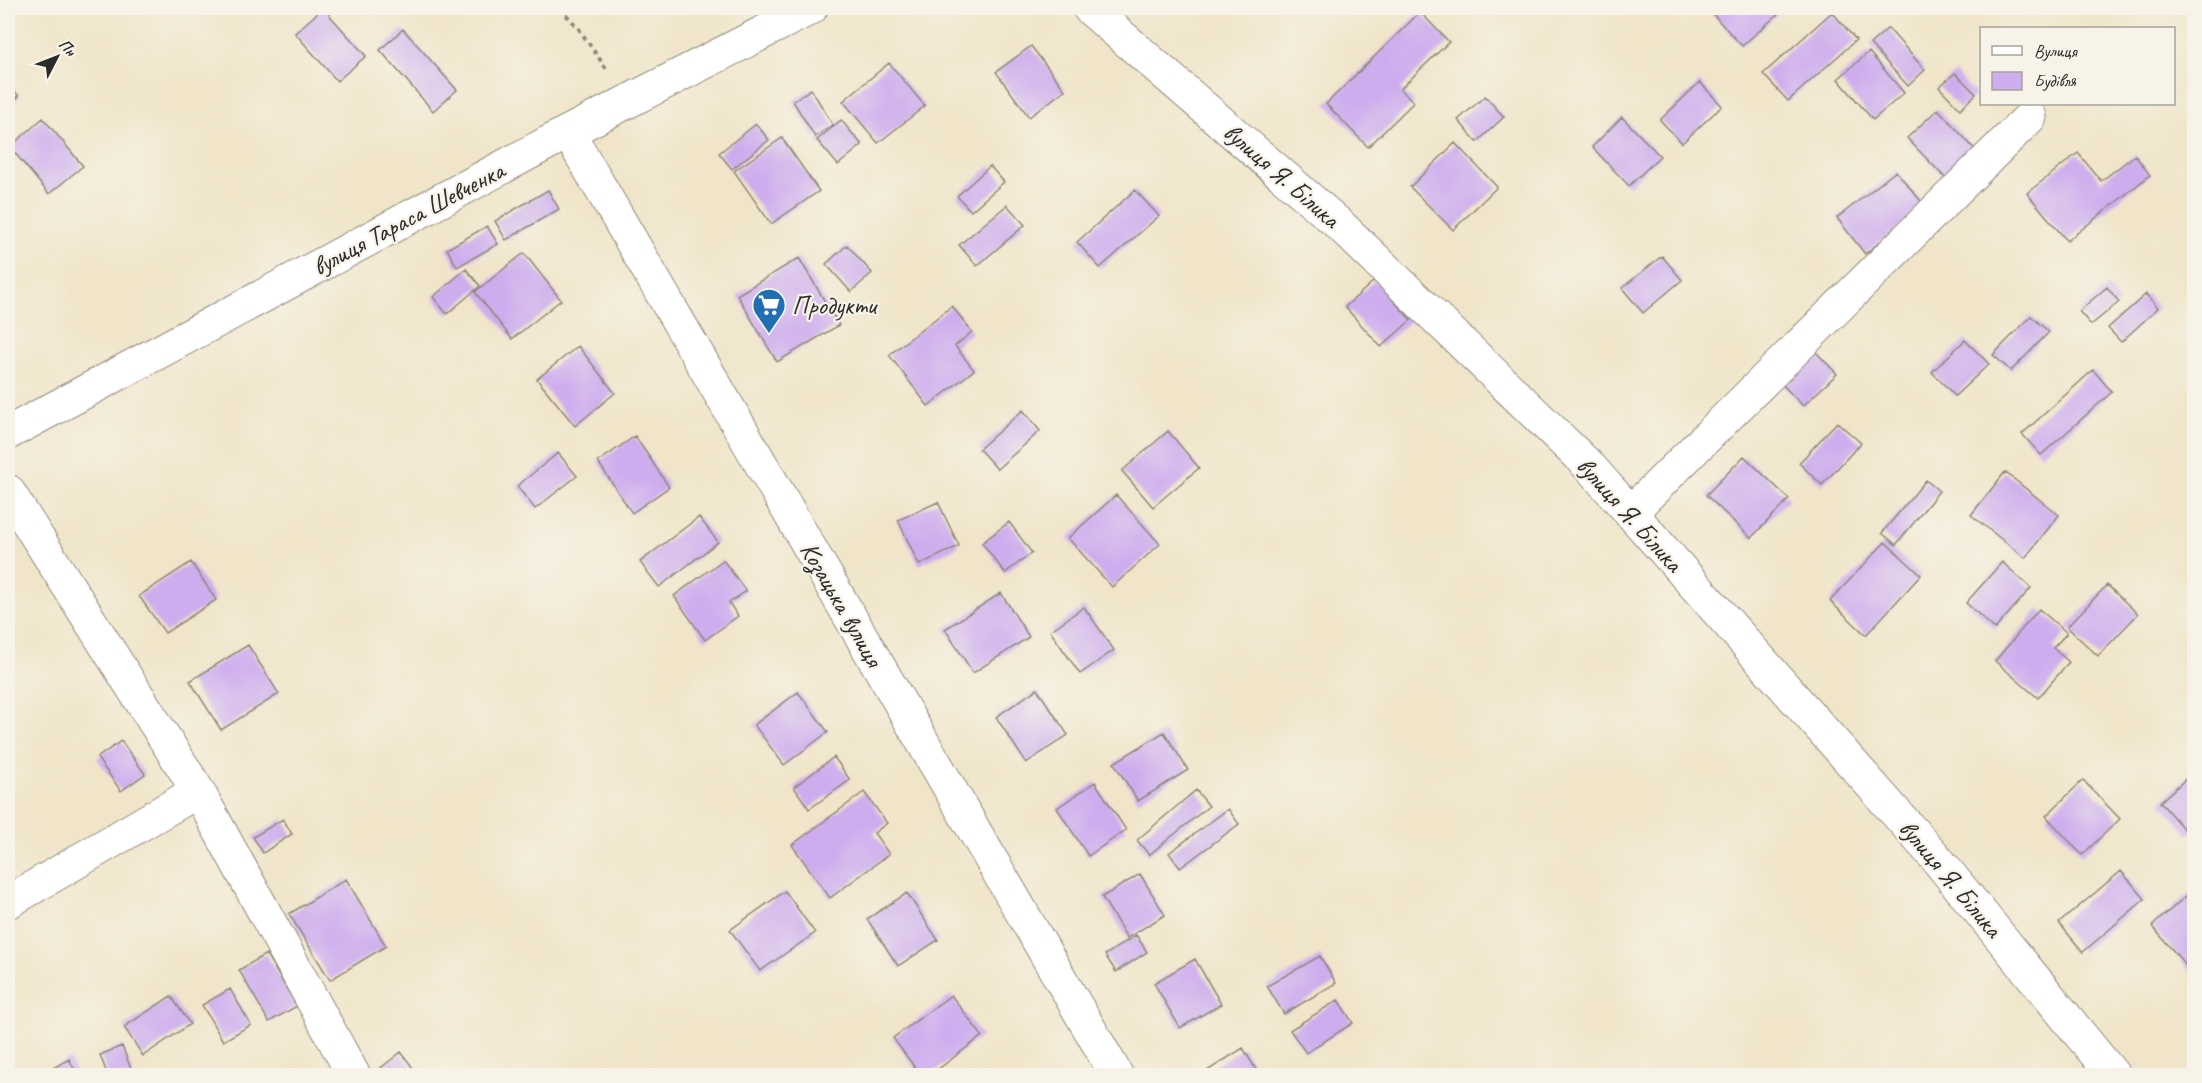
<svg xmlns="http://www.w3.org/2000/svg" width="2202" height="1083" font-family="Caveat,sans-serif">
<rect width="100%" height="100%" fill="#f7f3e8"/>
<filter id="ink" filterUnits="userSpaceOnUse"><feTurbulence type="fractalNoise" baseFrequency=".0167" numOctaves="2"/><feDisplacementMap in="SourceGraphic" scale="12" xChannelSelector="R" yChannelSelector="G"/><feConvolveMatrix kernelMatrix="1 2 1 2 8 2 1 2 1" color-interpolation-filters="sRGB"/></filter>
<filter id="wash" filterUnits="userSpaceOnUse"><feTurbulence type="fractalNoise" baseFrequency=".008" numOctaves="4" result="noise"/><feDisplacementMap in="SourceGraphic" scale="24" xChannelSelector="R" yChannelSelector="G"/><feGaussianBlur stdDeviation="1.35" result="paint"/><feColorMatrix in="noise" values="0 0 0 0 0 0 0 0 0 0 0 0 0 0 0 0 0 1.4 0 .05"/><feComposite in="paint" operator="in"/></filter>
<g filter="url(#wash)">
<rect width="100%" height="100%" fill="#f0e5c9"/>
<g id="blocks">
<path fill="#cdadee" d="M323,8L366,56L337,81L295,33Z
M1707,8H1785L1742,46Z
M1420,12L1449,42L1400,89L1414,102L1368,147L1326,104Z
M1832,12L1856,40L1788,101L1763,74Z
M1888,28L1925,70L1908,86L1870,44Z
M403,29L457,90L433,111L380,50Z
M1031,46L1065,90L1029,117L996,72Z
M1869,52L1904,93L1873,120L1838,79Z
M889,63L925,106L878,143L843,101Z
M1955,73L1976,94L1960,109L1939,87Z
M1700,82L1722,106L1682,143L1660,120Z
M8,84L19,96L8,107Z
M811,89L833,125L815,137L793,101Z
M1485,96L1504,117L1477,142L1458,120Z
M1938,109L1979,154L1949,182L1907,138Z
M1622,117L1660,156L1629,186L1592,147Z
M43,118L83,166L49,194L10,147Z
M841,120L862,145L838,165L817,140Z
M756,124L769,140L732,169L719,153Z
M782,138L819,191L771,224L734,171Z
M1455,143L1497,187L1453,230L1410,187Z
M2078,153L2101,181L2135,155L2150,175L2067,241L2027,193Z
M990,166L1004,182L971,211L957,196Z
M1896,171L1925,206L1865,254L1837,218Z
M548,190L559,209L506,240L495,221Z
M1135,190L1159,216L1100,268L1077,242Z
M1007,205L1025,225L977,266L959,245Z
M487,226L498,244L457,267L447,249Z
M847,245L872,273L851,292L826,264Z
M524,253L561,300L512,339L475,292Z
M1662,256L1682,280L1643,313L1622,288Z
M799,258L839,325L777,362L737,295Z
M466,269L480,286L447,314L433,297Z
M1375,280L1411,320L1381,347L1345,307Z
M2107,287L2119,302L2091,325L2079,311Z
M2146,294L2158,308L2121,342L2108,328Z
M952,306L972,332L955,346L974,370L928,406L889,355Z
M2031,316L2049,332L2011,371L1993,355Z
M1965,340L1989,364L1955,396L1932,372Z
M578,346L615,393L575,426L537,379Z
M1814,350L1837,374L1803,406L1780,382Z
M2093,370L2112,392L2041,455L2022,434Z
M1023,410L1040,431L997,469L979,449Z
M1837,422L1861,443L1822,485L1799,463Z
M1168,431L1199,468L1153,507L1122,471Z
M635,436L669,487L632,513L598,462Z
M558,453L577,476L535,509L517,486Z
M1744,456L1789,499L1751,538L1706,495Z
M2005,472L2059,515L2025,558L1971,515Z
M1926,480L1939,491L1896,545L1882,533Z
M1116,495L1160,544L1112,587L1068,538Z
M938,502L959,546L919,565L898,520Z
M699,517L718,542L659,587L640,562Z
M1009,522L1032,553L1005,573L982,543Z
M1885,542L1921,575L1866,635L1830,601Z
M723,560L746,591L729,603L738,616L705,640L674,596Z
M191,562L216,600L165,633L139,596Z
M2002,562L2031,588L1995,629L1966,603Z
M2107,585L2138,614L2098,656L2067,627Z
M1001,593L1029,637L973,673L945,629Z
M1084,607L1114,650L1080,674L1050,631Z
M2039,609L2067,633L2053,648L2069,662L2038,698L1995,661Z
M248,645L279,694L221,730L190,681Z
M1037,689L1068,735L1026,763L996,717Z
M798,692L828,732L784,765L754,725Z
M1164,732L1188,770L1138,801L1114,763Z
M121,741L145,774L121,791L97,758Z
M834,757L850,780L809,809L794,787Z
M2190,775L2194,780V830L2189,835L2160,802Z
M2083,780L2120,819L2082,855L2046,816Z
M1095,782L1126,830L1088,856L1057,808Z
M1196,790L1209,806L1149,855L1137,840Z
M864,792L887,823L874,833L889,854L830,898L792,845Z
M1228,809L1239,824L1180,868L1169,853Z
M283,819L292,834L263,853L253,837Z
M2121,871L2145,899L2083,952L2059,923Z
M1140,874L1165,915L1127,938L1102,897Z
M346,879L386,946L330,980L289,914Z
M2194,889V975L2152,926Z
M785,891L815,933L760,971L730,930Z
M907,893L938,940L898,966L867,919Z
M1136,935L1147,952L1116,972L1105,955Z
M266,954L297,1006L269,1022L239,970Z
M1320,956L1336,983L1284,1014L1267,986Z
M1195,959L1221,1004L1180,1028L1154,983Z
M230,989L251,1025L223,1041L202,1005Z
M951,995L982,1036L929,1076H921L893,1038Z
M171,996L190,1024L143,1056L124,1027Z
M1338,1000L1353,1023L1306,1053L1290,1030Z
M122,1046L134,1076H108L100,1055Z
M1243,1048L1260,1076H1209L1207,1071Z
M401,1052L419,1076H380L377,1071Z
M69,1059L78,1076H39Z"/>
</g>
</g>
<g filter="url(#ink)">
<use href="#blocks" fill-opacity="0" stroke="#8e887a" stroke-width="1.5"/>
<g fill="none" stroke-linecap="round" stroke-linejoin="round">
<defs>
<path id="minor" d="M1089,8L1340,225L1590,467L1936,858L2114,1076
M568,132L1117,1076
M8,433L568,132L811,8
M8,491L198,791L354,1076
M1630,513L2030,117
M8,902L198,791"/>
</defs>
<use href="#minor" stroke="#8e887a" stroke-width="35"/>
<path stroke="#8e887a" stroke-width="4" stroke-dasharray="4.5 4.5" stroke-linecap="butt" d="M560,8L579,29L608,71"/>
<use href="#minor" stroke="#fff" stroke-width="33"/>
</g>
</g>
<defs>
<symbol id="supermarket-pin" viewBox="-11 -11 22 30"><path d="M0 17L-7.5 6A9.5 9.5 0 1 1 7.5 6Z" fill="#1f6fb2" stroke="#f7f3e8"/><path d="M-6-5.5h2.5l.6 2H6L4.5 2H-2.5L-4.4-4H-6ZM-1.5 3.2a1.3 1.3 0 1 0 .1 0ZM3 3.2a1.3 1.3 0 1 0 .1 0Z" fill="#fff"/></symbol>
</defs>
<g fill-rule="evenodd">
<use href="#supermarket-pin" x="750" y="286" width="38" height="52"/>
</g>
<g text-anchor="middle" stroke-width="4.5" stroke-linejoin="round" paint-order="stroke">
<g font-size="26" fill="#2b2b2b" stroke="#f7f3e8">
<text transform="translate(1282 175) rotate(41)" y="9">вулиця Я. Білика</text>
<text transform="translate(408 218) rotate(-28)" y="9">вулиця Тараса Шевченка</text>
<text transform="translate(1630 514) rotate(48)" y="9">вулиця Я. Білика</text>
<text transform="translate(842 604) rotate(60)" y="9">Козацька вулиця</text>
<text transform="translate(1951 878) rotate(50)" y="9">вулиця Я. Білика</text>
</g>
<g font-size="26" fill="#2b2b2b" stroke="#f7f3e8" text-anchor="start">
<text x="792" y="314">Продукти</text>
</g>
</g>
<rect width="2202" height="1083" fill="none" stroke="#f7f3e8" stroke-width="30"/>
<rect x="1980" y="27" width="195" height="78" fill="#f7f3e8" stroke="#a5a39c" stroke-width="1.5"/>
<rect x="1992" y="46" width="30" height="9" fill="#ffffff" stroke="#a5a39c" stroke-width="1.5"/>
<text x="2034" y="57" font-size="18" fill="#2b2b2b">Вулиця</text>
<rect x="1992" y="72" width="30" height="18" fill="#cdadee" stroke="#a5a39c" stroke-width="1.5"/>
<text x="2034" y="87" font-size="18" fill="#2b2b2b">Будівля</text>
<g transform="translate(57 57) rotate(48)" stroke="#f7f3e8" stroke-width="4.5" paint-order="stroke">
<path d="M0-4.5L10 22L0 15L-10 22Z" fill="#2b2b2b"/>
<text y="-9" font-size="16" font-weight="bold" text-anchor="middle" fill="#2b2b2b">Пн</text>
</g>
</svg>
